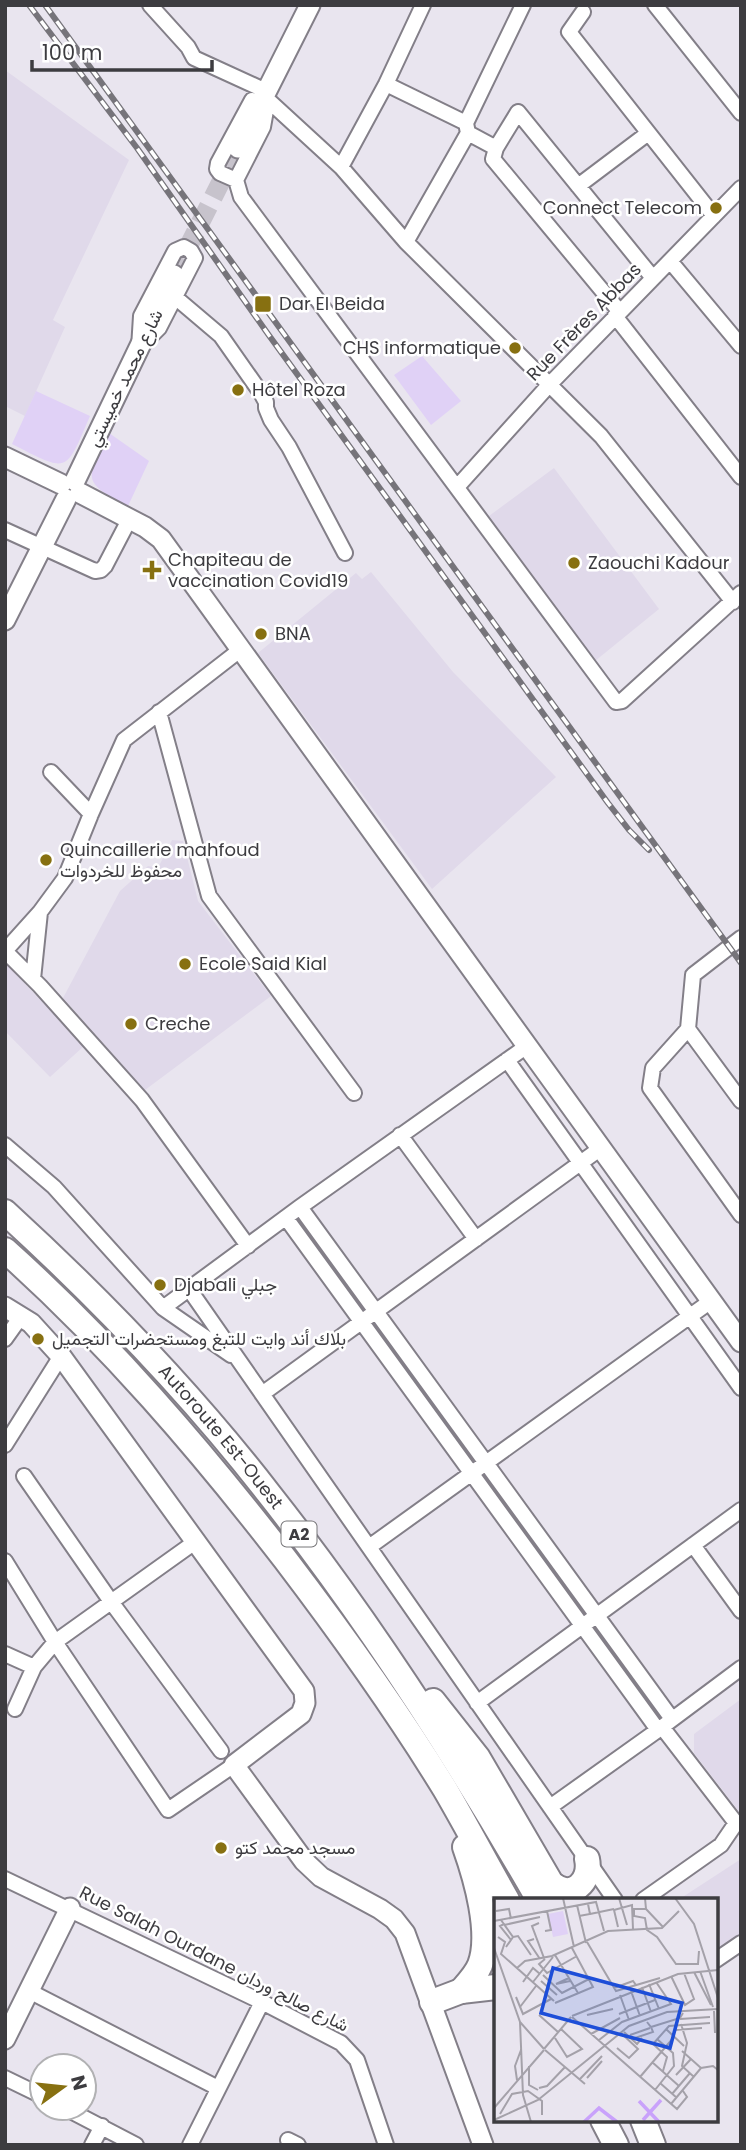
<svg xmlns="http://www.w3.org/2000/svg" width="746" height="2150" font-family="Poppins,Vazirmatn,sans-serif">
<rect width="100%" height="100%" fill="#e9e5ef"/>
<path fill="#e0d9ea" d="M5,70L129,160L53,320L65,327L25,416L5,406Z
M554,468L659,609L595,661L489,516Z
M371,572L453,672L556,777L432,889L258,653L356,573L362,579Z
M172,840L183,841L198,901L271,996L145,1090L63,998L120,891L148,866L158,868Z
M5,963L84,1046L50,1077L5,1031Z
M741,1699V1814L694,1753V1734Z
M741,1859V1936L716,1954V1900H678Z"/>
<path fill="#e0d1f6" d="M422,356L461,401L431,425L394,375Z
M36,391L90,416C65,474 69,473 12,444Z
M109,433L149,461L128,506C79,481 87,478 109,433Z"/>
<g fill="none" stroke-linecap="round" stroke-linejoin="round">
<path stroke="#c7c3cc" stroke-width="19" stroke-dasharray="19 10" stroke-linecap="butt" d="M174,275L238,148"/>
<defs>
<path id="street" d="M150,5L188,47L194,58L266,91
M523,5L466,123L468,133L406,242L601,436L733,602
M655,5L741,113
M583,12L569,32L714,216
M386,84L466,123
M268,99L263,127L236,180L241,197L616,702L622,701L741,593
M268,100L341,167L406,242
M468,133L496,148
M341,167L386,84L423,5
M236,180L220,173L217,169L218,163L252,100
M578,186L647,134
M184,247L191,251L195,258L159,328L139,348L141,316L175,251Z
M670,261L741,346
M175,297L221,336L261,393L266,402V408L271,420L289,447L345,553
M620,312L493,159L496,148L518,112L653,278
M615,316L741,477
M458,486L549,385L741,188
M5,530L95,571L101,570L105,566L130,518
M240,650L124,740L91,814L65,878L40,912L5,951L40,986L142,1100L248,1246
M159,712L209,896L354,1093
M51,772L91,814
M741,938L693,975L688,1029L653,1068L650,1088L741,1215
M33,979L40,912
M688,1029L741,1101
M507,1060L741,1388
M400,1135L476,1239
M5,1145L54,1187L163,1308L300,1207L527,1046
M300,1207L672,1719
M286,1218L658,1730
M189,1289L615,1900
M163,1308L231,1355
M5,1339L20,1318
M262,1394L601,1148
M5,1445L61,1356
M24,1476L112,1603L221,1751
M693,1545L741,1611
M369,1547L711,1301
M5,1561L55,1642L168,1810L234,1765
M5,1654L34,1667
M477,1703L741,1510
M15,1709L34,1667L55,1642L195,1542
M550,1807L658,1730L741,1668
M5,1879L262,2002L341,2043L357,2060L386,2145
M643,1900L721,1845L736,1823L662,1727
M716,1960L741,1943
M29,1991L218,2088
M5,2078L42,2096
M65,2108L136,2145
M288,2140L298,2145
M92,2145L102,2126
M190,2145L262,2002"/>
<path id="secondary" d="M238,148L310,5
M5,457L61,484
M75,481L174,275
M80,493L145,527L161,539L741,1342
M5,620L66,499
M5,1307L31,1323L61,1356L304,1691L305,1703L301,1714L234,1765L304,1861L321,1877L380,1909L394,1919L405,1933L483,2145
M5,2039L70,1908"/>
<g id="highway">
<path id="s1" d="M5,1212C100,1299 190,1392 269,1494C370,1622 458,1759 539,1900"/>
<path d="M5,1250C109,1343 200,1449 285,1559C342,1634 396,1709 445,1789C466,1825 486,1863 507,1900"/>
<path d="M433,1701L478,1758L551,1883C571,1901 592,1882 587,1859"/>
<path d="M461,1991C468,1983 476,1975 480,1965C492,1933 476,1878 465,1847"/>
<path d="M432,2002L461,1991L496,1987"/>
<path d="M603,2120L616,2145"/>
<path d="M643,2120L653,2145"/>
</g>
</defs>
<use href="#street" stroke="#837f88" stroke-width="18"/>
<use href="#secondary" stroke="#837f88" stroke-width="23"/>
<use href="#highway" stroke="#837f88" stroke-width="28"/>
<use href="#street" stroke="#fff" stroke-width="14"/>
<use href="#secondary" stroke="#fff" stroke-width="19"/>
<use href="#highway" stroke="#fff" stroke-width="24"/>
<defs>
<path id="rail" d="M29,5L137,148L268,334L608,803L629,830L649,850
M45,5L741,963"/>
</defs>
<use href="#rail" stroke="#76747a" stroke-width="6"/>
<use href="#rail" stroke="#fff" stroke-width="3.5" stroke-dasharray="10" stroke-linecap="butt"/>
</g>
<g fill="#877011" stroke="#fff" stroke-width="2.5">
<circle cx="716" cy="208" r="7"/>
<rect x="254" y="295" width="18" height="18" rx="3.5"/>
<circle cx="515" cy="348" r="7"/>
<circle cx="238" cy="390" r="7"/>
<circle cx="574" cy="563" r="7"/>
<path d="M148.5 559.5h7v7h7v7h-7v7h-7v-7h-7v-7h7z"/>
<circle cx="261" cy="634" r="7"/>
<circle cx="46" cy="860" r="7"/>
<circle cx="185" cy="964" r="7"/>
<circle cx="131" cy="1024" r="7"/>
<circle cx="160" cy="1285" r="7"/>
<circle cx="38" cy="1339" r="7"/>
<circle cx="221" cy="1848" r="7"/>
</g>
<g text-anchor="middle" stroke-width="5" stroke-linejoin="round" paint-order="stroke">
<rect fill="#fff" stroke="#777679" stroke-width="2" x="281.5" y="1521.5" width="35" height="25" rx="5"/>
<g font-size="16" font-weight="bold" fill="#3d3c40">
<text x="299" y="1540">A2</text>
</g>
<g font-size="18" fill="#3d3c40" stroke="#fff" text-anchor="start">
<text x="702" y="214" text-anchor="end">Connect Telecom</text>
<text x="279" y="310">Dar El Beida</text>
<text x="501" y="354" text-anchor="end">CHS informatique</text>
<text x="252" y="396">Hôtel Roza</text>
<text x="168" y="566">Chapiteau de<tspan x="168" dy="21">vaccination Covid19</tspan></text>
<text x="588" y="569">Zaouchi Kadour</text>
<text x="275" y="640">BNA</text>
<text x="60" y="856">Quincaillerie mahfoud<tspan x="60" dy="21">محفوظ للخردوات</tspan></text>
<text x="199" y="970">Ecole Said Kial</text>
<text x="145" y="1030">Creche</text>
<text x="174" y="1291">Djabali جبلي</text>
<text x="52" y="1345">بلاك أند وايت للتبغ ومستحضرات التجميل</text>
<text x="235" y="1854">مسجد محمد كتو</text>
</g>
<g font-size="18" fill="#3d3c40" stroke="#fff">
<text transform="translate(584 322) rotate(-46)" y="6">Rue Frères Abbas</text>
<text transform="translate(125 378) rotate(-64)" y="6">شارع محمد خميستي</text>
<text dy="6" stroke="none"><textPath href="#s1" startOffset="312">Autoroute Est-Ouest</textPath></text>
<text transform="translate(214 1959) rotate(27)" y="6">Rue Salah Ourdane شارع صالح وردان</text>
</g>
</g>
<g transform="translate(494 1898)">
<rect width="224" height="224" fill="#e9e5ef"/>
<path d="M69,13L74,36L59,39L54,16Z" fill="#e0d1f6"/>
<path fill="none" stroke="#c9a2fb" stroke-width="3.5" d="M145,203L165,224M149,222L167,202M90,224L105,210L123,224"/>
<path fill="none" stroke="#a4a1a9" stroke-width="2" d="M69,0L80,49M125,0L133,27M151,0L152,11L169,29M181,0L200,26L224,100M83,7L92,45M152,11H140V18L151,20L153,32L163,39L182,66H204L205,53M2,13L15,11L17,21M96,16L120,11M85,18L96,16L94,6M7,22L19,39L12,49M0,23L102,4L110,33M45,25L38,28L50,60M10,26L6,28L17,42M10,27L46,19M124,29L120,12L138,7L139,31M51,33L57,32L53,13M4,39L11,44L7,56L60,103M19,39L24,38L37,57M40,41L34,43L46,61M93,44L122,93L166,80M0,50L26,124L29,197L37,224M61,57L84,95M51,61L45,66L53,75L83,58M23,70L31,63L58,58L114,33L168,30L185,13M206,73L219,109M200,74L217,107M49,77L68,95L95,81M177,78L191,107L200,101L190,75M75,80L62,86L76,83M47,83L63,97M29,84L39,70L46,76M39,84L59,59M155,86L165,111M148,89L157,114M120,90L139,83L142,87M137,93L146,118M126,97L135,122M22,99L29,116L57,101M61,105L99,89L78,50M26,109L42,88M220,113L221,135M125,116L161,102M45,117L64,134M93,117L119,111M78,118L184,76L224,72M78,119L183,211L193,199L189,193M186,121L216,119M26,124L50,151M153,124L157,129L186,120L189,115M187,126L193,145L188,168L200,179M172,131L190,148M181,132L208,130M130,134L143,146L148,140M97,136L126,120M136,137L156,130M61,140L73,159L88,151L67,131M138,141L159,134L157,129M105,142L128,124L177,106L162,84M123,150L135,160L144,151L127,135M50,151L77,119M51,152L91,186M188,153L207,170M158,164L185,188M35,168V187L44,192M169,173L173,159L159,146L175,128L216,125M182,177L197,161M146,179L180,139M93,180L108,163M23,182L21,168L27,152M85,182L108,158M166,185L183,200M45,190L53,188L71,169M161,192L180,168L179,155L163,141M178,196L196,175M177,206L207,170L219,168L224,172M0,210L50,152M6,216L18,196L34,193L48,203V217M0,222L44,202L135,128L173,114L224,111"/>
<path fill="#1d4ed8" fill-opacity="0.15" stroke="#1d4ed8" stroke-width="3.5" d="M59,70L188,105L176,150L47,115Z"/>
<rect width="224" height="224" fill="none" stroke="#3d3c40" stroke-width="3.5"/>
</g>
<rect width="746" height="2150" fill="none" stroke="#3d3c40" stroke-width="14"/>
<g transform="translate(63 2087) rotate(75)"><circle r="33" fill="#ffffff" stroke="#b1b1b3" stroke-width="2"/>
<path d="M0-5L12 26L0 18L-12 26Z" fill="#877011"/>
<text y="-10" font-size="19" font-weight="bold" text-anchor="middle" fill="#3d3c40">N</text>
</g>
<path d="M32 60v10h180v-10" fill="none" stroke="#3d3c40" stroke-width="3.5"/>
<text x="42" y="60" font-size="21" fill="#3d3c40" stroke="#ffffff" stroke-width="5" paint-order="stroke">100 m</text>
</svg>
